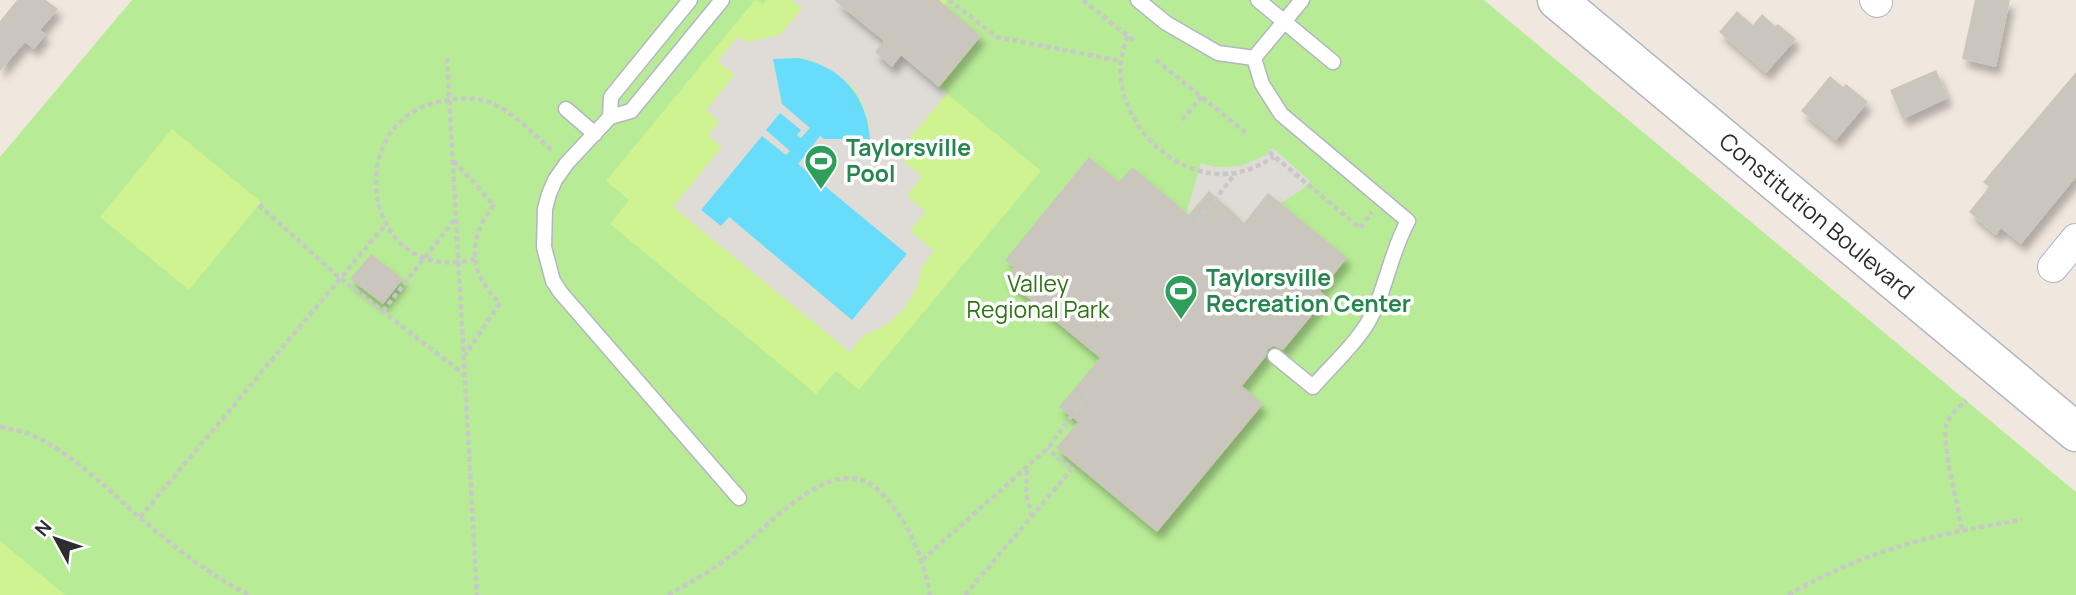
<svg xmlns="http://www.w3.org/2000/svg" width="2076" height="595" font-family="Manrope,sans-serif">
<defs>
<filter id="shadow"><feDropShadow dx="4.5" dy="8" stdDeviation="3.5" flood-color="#0004"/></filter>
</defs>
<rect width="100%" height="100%" fill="#f0e8df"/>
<path fill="#b8eb96" d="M132,0H1484L2076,492V595H0V157Z"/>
<path fill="#cff391" d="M755,0L763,4L766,0H947L944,5L981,36L939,87L1041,171L859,390L836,371L816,394L610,224L629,200L606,181Z
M172,129L261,202L189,290L100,217Z
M0,541L65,595H0Z"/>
<path fill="#dfdbd6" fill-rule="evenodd" d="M792,0H834L884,41L875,52L892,66L901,55L947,93L896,155L922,176L907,196L926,212L910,231L934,251L922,266L917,287L904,309L885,326L864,335L850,352L673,207L722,147L708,136L719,122L706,110L735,75L718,61L738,36L745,42L780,35L802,9ZM800,58L810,60L850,84L863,104L869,127L870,139L820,136L797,164L852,319L729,217L762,136L786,155L790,150L766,130H801L797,135L801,138L810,127L782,104L773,59Z
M1273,148L1310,181L1303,189L1281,203L1268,193L1244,223L1226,205L1210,219L1209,191L1185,218L1201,163L1215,167L1240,166L1262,157Z"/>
<path fill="#68dcfb" d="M799,58C842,67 867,96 870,139H824L820,136L798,164L907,254L852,320L729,217L721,226L701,210L762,136L786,155L790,151L766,130L780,113L801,130L797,135L801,138L810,128L782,104L773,59Z"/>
<path fill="#cbc6bd" filter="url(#shadow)" d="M17,0H46L58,9L40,30L46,34L34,49L25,42L0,71V21Z
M834,0H939L981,36L939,87L901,55L892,67L875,52L884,41Z
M1975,0H2010L1996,67L1962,59Z
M1737,11L1753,25L1762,14L1775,26L1778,24L1796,39L1766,73L1719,32Z
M1936,70L1948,98L1903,119L1890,90Z
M2076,72V177L2021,244L2001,228L1996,235L1969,212L1989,187L1983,182Z
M1830,76L1843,87L1846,84L1868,102L1836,140L1801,111Z
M1089,157L1119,182L1132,167L1189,215L1209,191L1244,223L1268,193L1347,258L1320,291L1327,297L1283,350L1274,346L1268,349L1266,356L1242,386L1263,404L1157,532L1056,448L1078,422L1059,407L1100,358L1004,278L1014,267L1005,260Z
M371,254L403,279L383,304L350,279Z"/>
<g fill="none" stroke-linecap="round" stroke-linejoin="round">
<defs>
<path id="lane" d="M722,0L631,111L610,117L567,163L555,180L549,194L545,209L544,247L553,281L561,293L739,498
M1138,0L1166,23L1218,53L1254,58L1262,84L1281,114L1408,221C1390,253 1386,292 1367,324C1353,347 1330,367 1313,387L1275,356
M1258,0L1333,62
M1254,58L1302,0
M566,109L595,134
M610,117L611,97L690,0"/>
<path id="street" d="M1875,0L1877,2
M2053,267L2076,239"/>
<g id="secondary">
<path id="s1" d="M1557,0L2076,432"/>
</g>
</defs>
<use href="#lane" stroke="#b3b6c2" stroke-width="17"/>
<use href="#street" stroke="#b3b6c2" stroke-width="32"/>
<use href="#secondary" stroke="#b3b6c2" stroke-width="41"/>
<path stroke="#c8c8c8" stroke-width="4.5" stroke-dasharray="5 3.5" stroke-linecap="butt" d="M949,0L997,37L1121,61
M1083,0L1134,41
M1128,36C1099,98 1159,175 1223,174C1243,174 1258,166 1274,157
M447,58L477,595
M1156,60L1246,133
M1182,120L1201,97
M1269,152L1360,228L1372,212
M454,161L494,205C467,239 468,273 500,303L465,355
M259,205L341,279L465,375
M1198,221L1235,174
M475,259C361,288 339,118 443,101C458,98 471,97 486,101C512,110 534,135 554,152
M383,311L456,218
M0,427C9,429 18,430 26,433C64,446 109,490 139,517C173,546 209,575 250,595
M1027,470L1026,494L1032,516
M140,517L386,224
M1962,529C1958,507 1942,445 1946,426C1948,415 1959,408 1966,400
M922,560L1047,449L1087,395
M668,595C691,582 715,569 736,552C765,528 820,467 861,480C876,484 888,499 896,511C914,535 925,566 930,595
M965,595L1072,469L1047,449
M1788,595C1867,550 1933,534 2022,520"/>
<use href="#lane" stroke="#fff" stroke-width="14"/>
<use href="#street" stroke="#fff" stroke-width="30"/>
<use href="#secondary" stroke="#fff" stroke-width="38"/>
</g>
<defs>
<symbol id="stadium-pin" viewBox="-11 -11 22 30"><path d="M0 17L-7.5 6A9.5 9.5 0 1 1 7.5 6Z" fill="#2e9e5b" stroke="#fff"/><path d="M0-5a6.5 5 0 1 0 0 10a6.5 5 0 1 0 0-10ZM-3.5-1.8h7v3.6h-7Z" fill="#fff"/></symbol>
</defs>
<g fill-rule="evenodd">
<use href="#stadium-pin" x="802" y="142" width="38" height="52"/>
<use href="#stadium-pin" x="1162" y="272" width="38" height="52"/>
</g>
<g text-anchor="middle" stroke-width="7" stroke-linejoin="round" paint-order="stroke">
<g font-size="23" font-weight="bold" fill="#27864d" stroke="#fff" text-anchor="start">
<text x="846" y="156">Taylorsville<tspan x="846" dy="26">Pool</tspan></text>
<text x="1206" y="286">Taylorsville<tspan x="1206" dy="26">Recreation Center</tspan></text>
</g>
<g font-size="23" fill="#2d2d2d" stroke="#fff">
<text dy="8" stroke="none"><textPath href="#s1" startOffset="338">Constitution Boulevard</textPath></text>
</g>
<g font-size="23" fill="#2c7413" stroke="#fff">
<text x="1038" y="292">Valley<tspan x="1038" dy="26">Regional Park</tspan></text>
</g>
</g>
<g transform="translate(56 539) rotate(310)" stroke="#ffffff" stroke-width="5" paint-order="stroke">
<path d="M0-5L12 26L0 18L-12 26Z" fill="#2d2d2d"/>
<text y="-10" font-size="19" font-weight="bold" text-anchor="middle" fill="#2d2d2d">N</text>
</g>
</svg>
